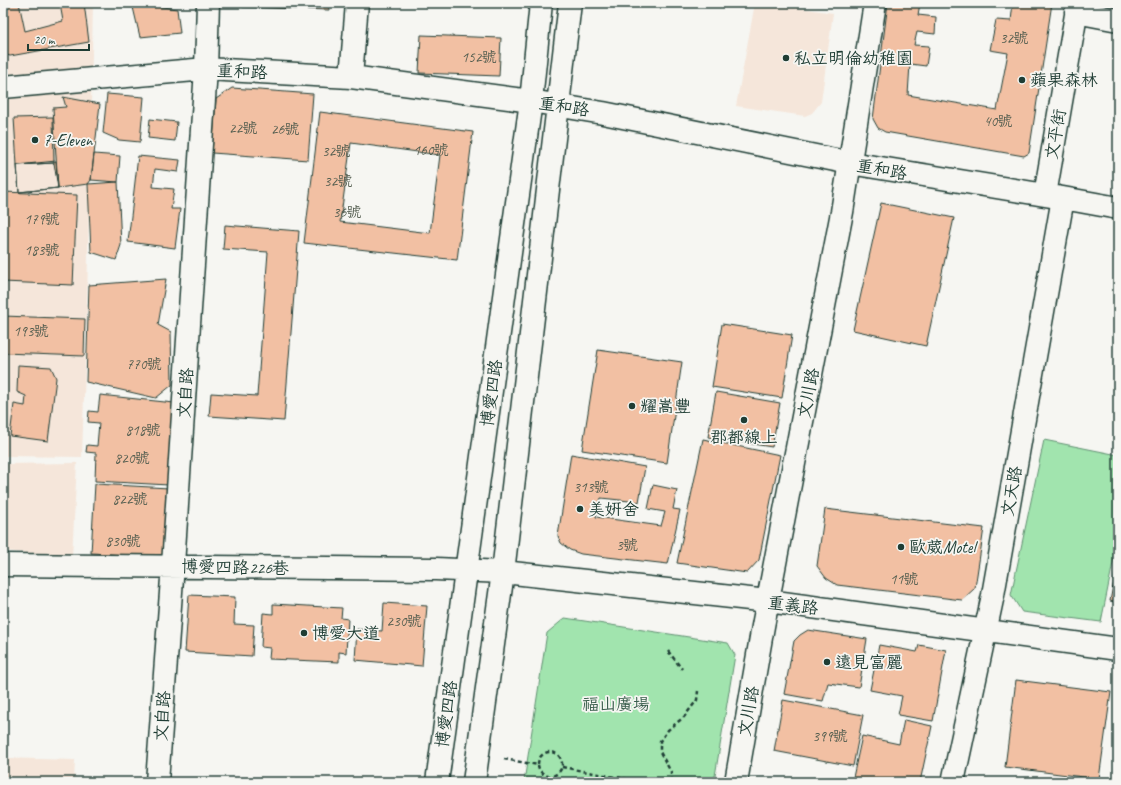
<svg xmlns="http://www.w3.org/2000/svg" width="1121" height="785" font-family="Caveat,'LXGW WenKai TC',sans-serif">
<rect width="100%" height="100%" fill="#f6f6f2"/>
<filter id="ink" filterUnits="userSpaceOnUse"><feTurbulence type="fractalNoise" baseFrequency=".025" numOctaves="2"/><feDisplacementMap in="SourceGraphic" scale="8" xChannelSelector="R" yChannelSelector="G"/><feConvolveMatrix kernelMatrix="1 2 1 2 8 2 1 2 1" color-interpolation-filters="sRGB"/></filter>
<g filter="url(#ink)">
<path fill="#f5e6da" d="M3,3H93L87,306L82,457L3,456Z
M755,3H769L833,13L821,102L812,113L805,116L736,106Z
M77,463L72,557L5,551L3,550V464Z
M3,758L75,760L74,782H3Z"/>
<path fill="#a1e4ae" stroke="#609071" d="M1044,440L1118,455V538L1101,622L1022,612L1011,595Z
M565,618L728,643L735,655L714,782H524L547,633Z"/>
<path fill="#f2c0a3" stroke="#1f3d34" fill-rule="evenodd" d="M3,3H19L25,31L63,21L60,4L84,3L89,42L10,56L3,54Z
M132,3L177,9L180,33L140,37Z
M243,3H329V10L243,7Z
M888,3H920L918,15L936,17L935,34L917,32L914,45L929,46L926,66L910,64L908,95L997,110L1008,53L990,50L996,20L1011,21L1013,3H1052L1029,153L1024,156L885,132L878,128L873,119Z
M421,35L501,38L499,76L419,73Z
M232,88L313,94L308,160L212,153L216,99Z
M107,94L144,97L140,142L119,140L103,133Z
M63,97L100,104L91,180L88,184L58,188L53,108L66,107Z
M320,112L473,132L457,260L304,243ZM351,143L440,155L430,233L340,222Z
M53,117L54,163L17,165L14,118Z
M150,119L177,122L175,141L148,138Z
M94,154L120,156L118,182L91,180Z
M138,156L180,160L178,172L155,169L153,187L174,189L171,209H180L175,248L128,242Z
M56,161L58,188L19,192L17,165Z
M54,163L58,188L19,192L17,165Z
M118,182L121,245L116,260L91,252L88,184Z
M3,192L77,195L73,285L3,282Z
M881,203L954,218L926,346L853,330Z
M225,225L299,231L284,421L209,416L211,393L257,396L268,252L223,249Z
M166,279L158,325L171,332L172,385L156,398L86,382L89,285Z
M3,316L85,319L84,356L3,353Z
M722,324L792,335L782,398L712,387Z
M598,350L682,362L667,463L582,450Z
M18,365L51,367L56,378L48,441L10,436L14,404L25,406L26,396L17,392Z
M716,392L780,403L772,447L708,437Z
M100,395L174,403L169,485L95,481L96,453L86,452L87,445L97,446L99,423L88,422L89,411L98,412Z
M703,439L780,455L759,560L747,573L677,563Z
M571,454L645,467L639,502L601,498L596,517L661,526L665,512L648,509L653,485L677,490L673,509L680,510L668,564L581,554L570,550L561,543L558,536Z
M95,484L169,488L165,557L91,553Z
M825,509L984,528L975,588L962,600L837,585L826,578L817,566Z
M1118,561V603L1110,601Z
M189,595L235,597L234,624L254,625L252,656L185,652Z
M384,603L427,606L422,666L355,660L357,629L382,631Z
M273,604L342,608L341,618L348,619L346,653L339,652V662L269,659L270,648L261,647L263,613L273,614Z
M808,630L867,639L859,687L828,683L823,701L784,694L794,641L800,635Z
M879,645L917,652L919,645L946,650L933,721L898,715L902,696L870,690Z
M1016,680L1111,692L1099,779L1005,767Z
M783,700L863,715L853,766L774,751Z
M904,720L932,726L920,782H852L862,736L899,744Z"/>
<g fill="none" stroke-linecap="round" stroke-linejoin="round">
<defs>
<path id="minor" d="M1076,12L1118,20
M351,77L357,3
M3,87L206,69L351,77L531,101L603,113L850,163L1063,198L1118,208
M1045,195L1078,3
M3,565L436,569L503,572L768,601L1118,649
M157,782L173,565L206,69L208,3
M437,782L531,101L541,3
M474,782L503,572L570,3
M736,782L763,626L842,212L875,3
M953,782L993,595L1063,198"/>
</defs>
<use href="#minor" stroke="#1f3d34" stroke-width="25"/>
<path stroke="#1f3d34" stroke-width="2.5" stroke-dasharray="4 3" stroke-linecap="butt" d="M668,651L682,669
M538 764a12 12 0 1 1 24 0a12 12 0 1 1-24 0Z
M504,759L538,765
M562,767L641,782
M671,782V772L660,752V741L668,730L684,717L697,700L698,691"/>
<use href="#minor" stroke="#f6f6f2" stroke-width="22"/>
</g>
</g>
<g fill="#1f3d34" stroke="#f6f6f2" stroke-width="1.5">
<circle cx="786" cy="58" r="4"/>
<circle cx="1022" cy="80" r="4"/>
<circle cx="35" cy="140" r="4"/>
<circle cx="632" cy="406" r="4"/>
<circle cx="744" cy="420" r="4"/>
<circle cx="580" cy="509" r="4"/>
<circle cx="901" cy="547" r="4"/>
<circle cx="304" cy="633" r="4"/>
<circle cx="827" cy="662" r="4"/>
</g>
<g text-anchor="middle" stroke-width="3.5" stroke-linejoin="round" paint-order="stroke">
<g font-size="15" fill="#545e50">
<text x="1014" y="43">32號</text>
<text x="479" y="62">152號</text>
<text x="998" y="126">40號</text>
<text x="243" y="133">22號</text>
<text x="285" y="134">26號</text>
<text x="431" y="155">160號</text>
<text x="336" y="156">32號</text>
<text x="338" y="186">32號</text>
<text x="347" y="217">36號</text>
<text x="42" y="224">179號</text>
<text x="42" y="255">183號</text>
<text x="31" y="336">193號</text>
<text x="144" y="369">770號</text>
<text x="143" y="435">818號</text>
<text x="132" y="463">820號</text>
<text x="591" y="492">313號</text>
<text x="130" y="504">822號</text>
<text x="123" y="546">830號</text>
<text x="627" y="550">3號</text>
<text x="904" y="584">11號</text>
<text x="404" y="626">230號</text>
<text x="830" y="741">399號</text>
</g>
<g font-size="17" fill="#1f3d34" stroke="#f6f6f2" text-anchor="start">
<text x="794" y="64">私立明倫幼稚園</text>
<text x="1030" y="86">蘋果森林</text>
<text x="43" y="146">7-Eleven</text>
<text x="640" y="412">耀嵩豐</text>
<text x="744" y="443" text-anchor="middle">郡都線上</text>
<text x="588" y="515">美妍舍</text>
<text x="909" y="553">歐葳Motel</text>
<text x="312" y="639">博愛大道</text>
<text x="835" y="668">遠見富麗</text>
</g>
<g font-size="17" fill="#1f3d34" stroke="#f6f6f2">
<text transform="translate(242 71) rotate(3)" y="6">重和路</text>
<text transform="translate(564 106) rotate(9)" y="6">重和路</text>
<text transform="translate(1055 134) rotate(-80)" y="6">文平街</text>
<text transform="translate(882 169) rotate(10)" y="6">重和路</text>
<text transform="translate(185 393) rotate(-86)" y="6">文自路</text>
<text transform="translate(491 393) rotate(-82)" y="6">博愛四路</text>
<text transform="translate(808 393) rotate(-79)" y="6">文川路</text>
<text transform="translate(1011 491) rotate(-80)" y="6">文天路</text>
<text transform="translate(235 567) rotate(1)" y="6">博愛四路226巷</text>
<text transform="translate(793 605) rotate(7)" y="6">重義路</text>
<text transform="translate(748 711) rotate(-80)" y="6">文川路</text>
<text transform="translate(446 714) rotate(-82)" y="6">博愛四路</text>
<text transform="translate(162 716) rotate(-86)" y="6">文自路</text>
</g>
<g font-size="17" fill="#395e4c" stroke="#f6f6f2">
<text x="616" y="710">福山廣場</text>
</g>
</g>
<rect width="1121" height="785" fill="none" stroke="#f6f6f2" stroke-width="16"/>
<rect x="8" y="8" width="1105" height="769" fill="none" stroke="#1f3d34" stroke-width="1.5" filter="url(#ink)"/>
<path d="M28 44v6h61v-6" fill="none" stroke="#1f3d34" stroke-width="2"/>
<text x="34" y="44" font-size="12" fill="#1f3d34" stroke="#f6f6f2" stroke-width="3" paint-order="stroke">20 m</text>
</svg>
